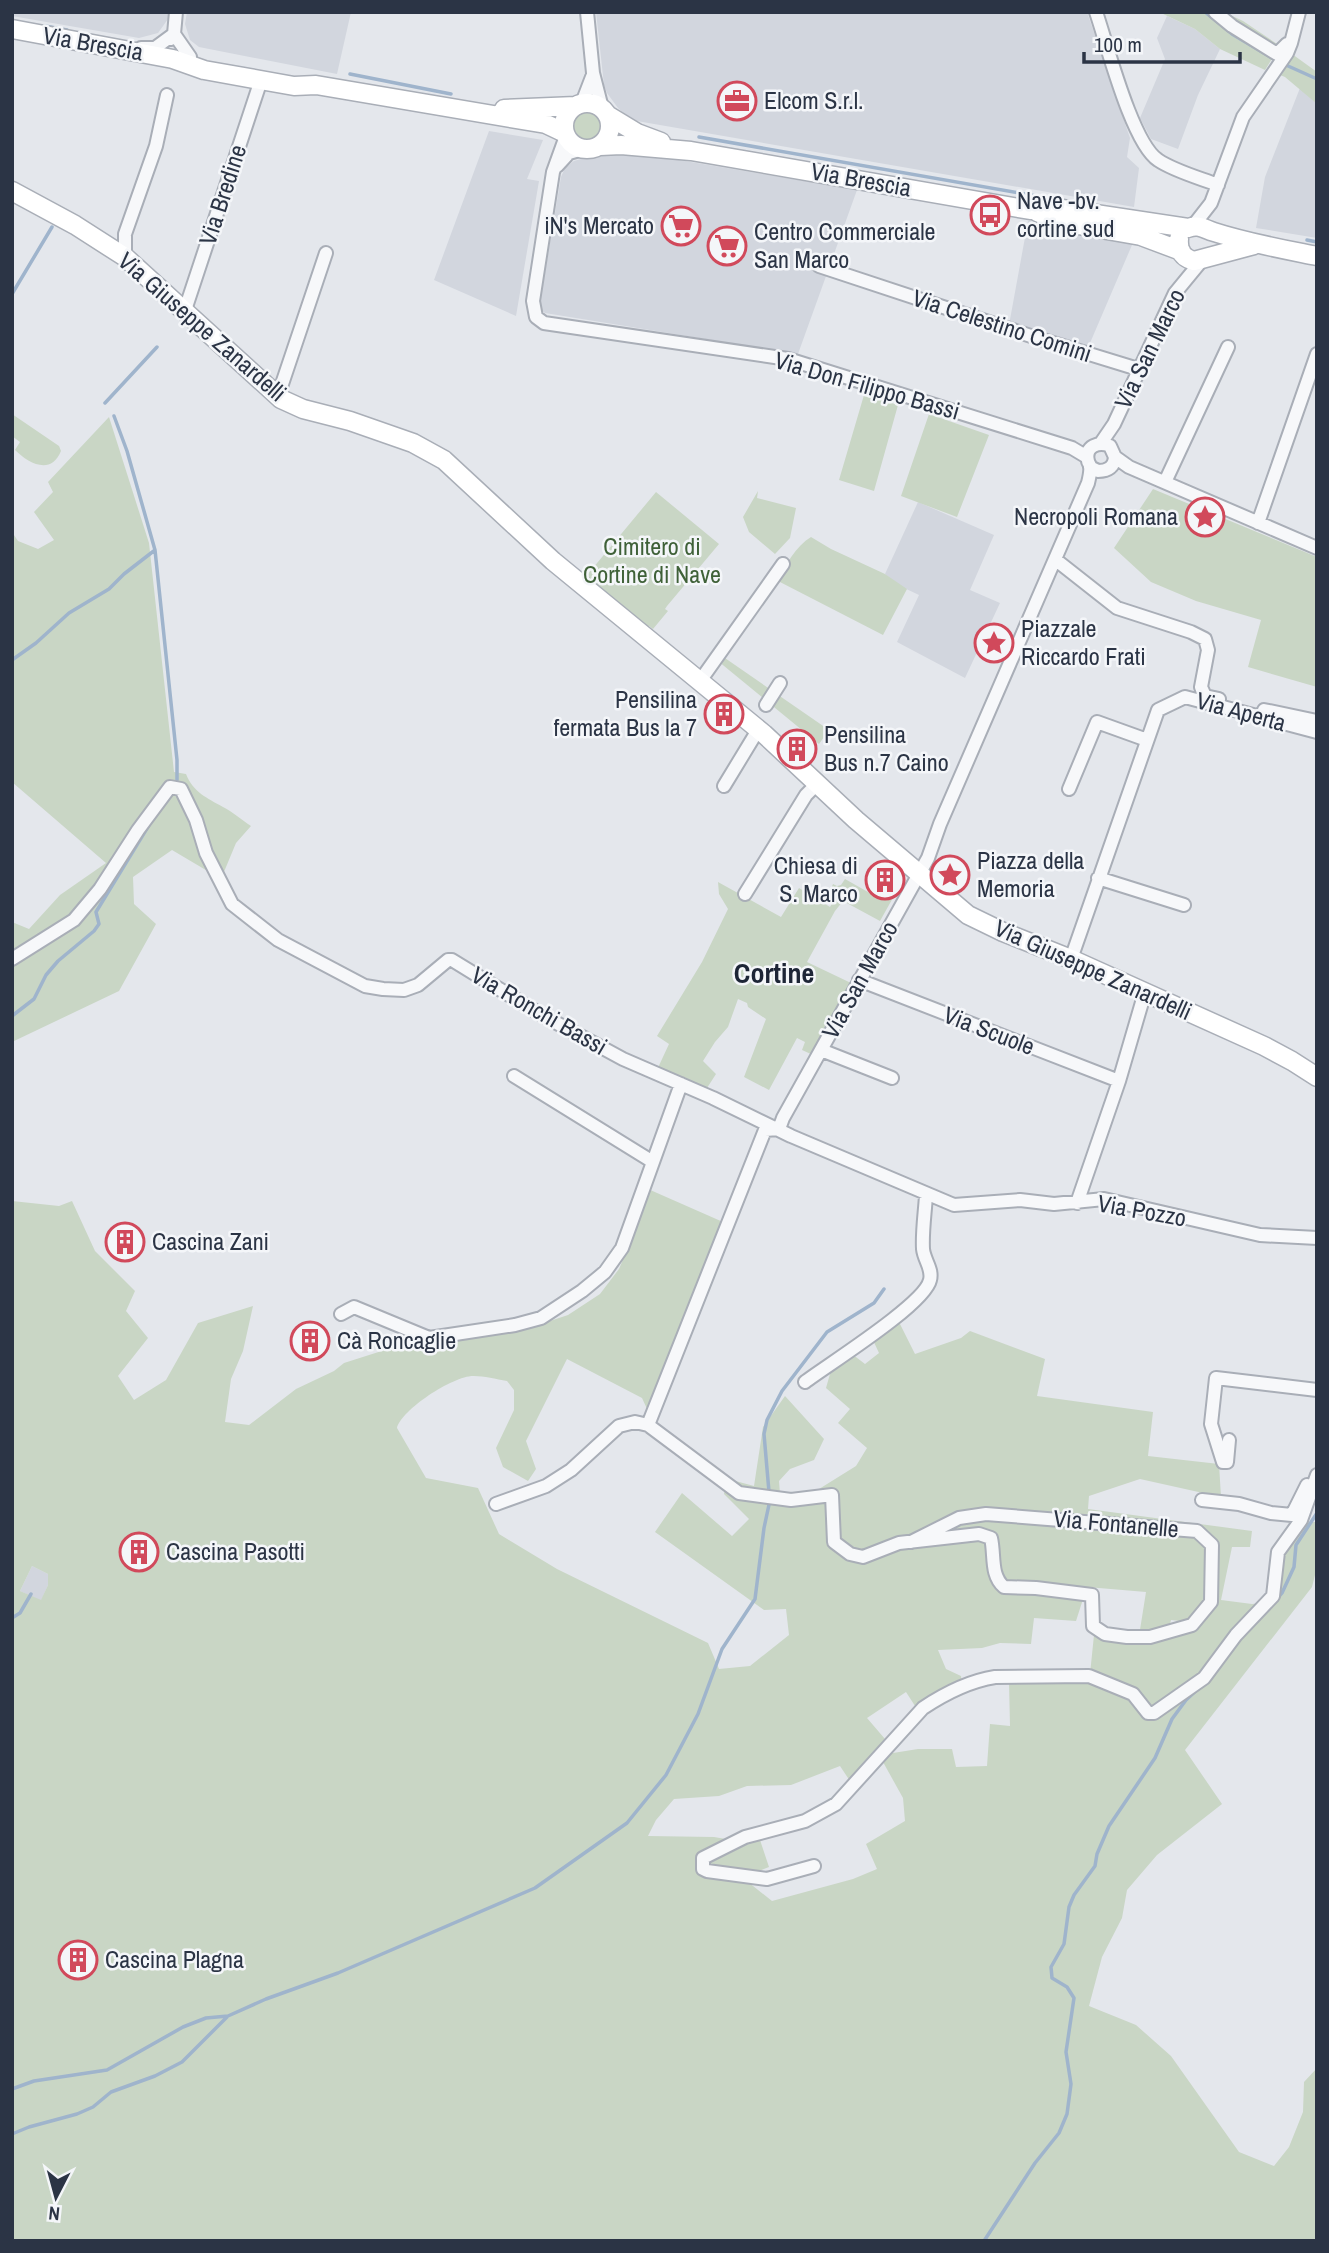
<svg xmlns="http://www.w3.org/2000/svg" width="1329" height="2253" font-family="'Archivo Narrow',sans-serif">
<rect width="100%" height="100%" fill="#e4e7ec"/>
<path fill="#d2d6de" d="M12,12H169L168,19L158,33L139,38L12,16Z
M187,12H351L337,74L199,47L190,40L185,24Z
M596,12H1087L1130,138L1127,157L1139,168L1134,207L631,120L618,108L607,93L604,85Z
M1167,16L1195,29L1220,49L1198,95L1178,149L1151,139L1140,118L1165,59L1157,38Z
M1300,88L1317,104V238L1256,228L1265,177Z
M489,131L543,140L527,179L539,181L516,316L434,280Z
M613,149L857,190L798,354L545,313L539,308L561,177L565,168L574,161Z
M1028,221L1135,238L1087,350L1009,325Z
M918,502L994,535L970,590L1000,603L965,678L897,642L919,595L900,586L885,574Z
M32,1566L48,1574V1585L41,1601L20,1591Z"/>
<path fill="#c9d6c5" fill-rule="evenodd" d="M1159,12H1224L1243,21L1280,46L1265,70L1220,49L1195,29Z
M1292,54L1317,72V104L1285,77L1275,73Z
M571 127a16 16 0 1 1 32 0a16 16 0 1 1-32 0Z
M864,395L898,405L874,491L839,480Z
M12,414L59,446L61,451C51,476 28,463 15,450L20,442L12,436Z
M929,414L989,435L957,517L901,496Z
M109,417L149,543L174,772L186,774C193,792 207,798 223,807C233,812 242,820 251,826L236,843L221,879L172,850L133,877L134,904L156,924L119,991L12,1042V922L29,929L60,895L106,863L12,782V532L18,541L38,549L54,540L34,512L53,492L48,482Z
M1153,489L1317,557V687L1248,667L1261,620L1196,601L1151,582L1114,548Z
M758,491L757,498L796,508L790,538L775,554L749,532L743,517Z
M656,492L719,544L667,606L665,609L668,611L653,629L649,626L645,631L583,580Z
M811,537L831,549L885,574L907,589L883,635L778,581C785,565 796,546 811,537Z
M722,656L829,730L819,744L718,661Z
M845,879L875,896L880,888L894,896L880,921L843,901L835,911L807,962L851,983L813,1055L802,1050L805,1042L797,1038L769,1090L744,1077L766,1019L748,1007L747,1003L738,999L728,1027L715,1042L703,1061L716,1074L707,1088L684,1083L656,1072L669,1044L657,1036L702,962L728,909L719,894L718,882L781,917L799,888L830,907L836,897L829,893L833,884L837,886L841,885Z
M648,1189L723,1222L648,1411L642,1398L567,1359L526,1441L536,1469L528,1481L503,1467L496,1448L514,1410V1390L507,1381C496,1379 484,1376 474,1376C454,1375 401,1410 397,1428L426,1478L478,1488L499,1534L557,1569L708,1643L719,1669L750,1666L789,1635L786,1609L764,1610L655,1532L682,1493L732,1536L749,1519L724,1494L725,1488L828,1500L830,1529L856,1559L897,1549L985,1538L994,1582L1084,1596L1076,1621L1034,1618L1031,1644L1000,1643L982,1648L938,1650L946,1669L961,1676L962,1686L917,1709L906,1692L867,1718L885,1739L852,1784L840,1766L791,1785L747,1786L719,1796L674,1799L656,1820L648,1836L714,1837L726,1839L728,1844L698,1870L702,1876L748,1882L772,1901L853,1879L877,1869L866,1844L905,1821L903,1798L883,1762L890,1749L893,1753L918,1749H952L956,1767L987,1766L990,1724L1010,1726L1009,1682H1087L1132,1695L1151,1718L1190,1696L1226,1660L1239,1635L1262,1612L1290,1542L1307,1522H1317V1567L1312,1587L1185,1750L1222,1804L1157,1855L1127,1890L1122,1918L1102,1957L1089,2006L1136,2025L1171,2056L1239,2152L1274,2166L1289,2147L1303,2112L1304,2082L1317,2068V2241H12V1201L59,1206L72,1201L95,1251L135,1291L126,1311L148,1338L118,1376L134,1400L166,1380L198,1323L253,1306L243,1351L231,1379L225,1422L249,1425L296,1389L334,1371L344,1363L413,1341L440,1340L535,1326L568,1315L600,1294L619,1269L636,1229ZM32,1566L48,1574V1585L41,1600L20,1591Z
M895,1314L915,1354L961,1338L970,1331L1045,1359L1037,1396L1153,1412L1148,1456L1219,1464L1221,1497L1140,1479L1089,1496L1088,1509L1252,1531L1250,1547H1232L1221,1600L1252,1604L1261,1603L1203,1678L1151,1712L1090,1674L1094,1635L1123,1640L1195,1626L1212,1604L1209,1536L976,1513L910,1540L862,1555L838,1538L836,1500L811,1494L856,1466L867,1448L838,1423L850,1409L826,1388L834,1360L848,1351L865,1364L879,1353L872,1338Z
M785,1396L824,1439L814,1460L790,1469L779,1481L780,1494L739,1490L728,1479L754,1486L763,1427Z
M975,1518L1193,1533L1210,1547L1208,1597L1189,1622L1171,1620L1169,1628L1139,1636L1146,1592L1087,1587L1085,1591L1000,1582L995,1540H919Z
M759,1837L769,1867L748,1875L707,1864L709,1859Z"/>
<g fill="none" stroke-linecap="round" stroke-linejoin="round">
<path stroke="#9fb4cc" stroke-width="3.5" d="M1205,12L1232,34L1277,61L1317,79
M45,26L67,30
M350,74L451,94
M699,137L1065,201
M1307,240L1317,242
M12,294L52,227
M105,403L157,347
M155,550L177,760V780
M12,660L36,643L69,613L109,589L124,574L155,550L127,451L114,416
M12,1016L34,999L46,975L58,961L94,931L99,924L96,912L149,825
M769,1492L764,1434L767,1420L782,1391L827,1332L874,1303L884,1289
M1277,1599L1282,1593L1294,1567L1296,1545L1317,1513
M12,1618L20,1613L31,1594
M12,2089L34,2081L107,2070L183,2027L206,2018L228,2016L266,1999L338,1973L535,1888L627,1823L666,1775L698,1714L722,1649L755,1599L764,1528L770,1500
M12,2134L29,2127L77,2114L93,2107L111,2092L155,2076L182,2062L227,2017
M984,2241L1035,2163L1059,2133L1067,2114L1071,2084L1066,2052L1074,1998L1067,1987L1052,1978L1051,1967L1064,1944L1069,1907L1074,1895L1095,1866L1097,1854L1109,1826L1155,1758L1172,1719L1186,1700L1199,1688"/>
<defs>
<path id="street" d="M587,12L593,73L602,108
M1096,12C1107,44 1132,143 1158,160C1174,171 1200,178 1218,185
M1215,12L1232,26L1277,54L1287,44
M174,34L190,57
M171,39L174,34L176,12
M141,48H155L174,34
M582,103L592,77
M566,136L553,172L533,301L536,317L544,323L788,359L1072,448L1087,457
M557,166L569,153L583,149
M1193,226L1211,203L1243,117L1287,53L1291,43L1299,12
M125,257V234L156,146L167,95
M819,266L1037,338L1138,369
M185,310L261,80
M278,396L326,253
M1101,443L1114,424L1175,293L1203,259
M1115,457L1129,467L1317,548
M1165,482L1228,347
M1258,523L1317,354
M1056,560L1117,608L1191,632L1205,639L1208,650L1201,687L1205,696L1219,699
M700,681L783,564
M766,705L780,683
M1264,710L1317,721
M724,786L758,730
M1069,789L1097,722L1147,740
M1098,878L1184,905
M745,894L806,795L818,783
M12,959L74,920L100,889L138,830L170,787L181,789L196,820L206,853L232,904L278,940L365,986L383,989L404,990L418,985L448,960H452L540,1014L623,1059L713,1098L791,1136L954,1205L1020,1200L1054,1204L1104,1199L1260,1235L1317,1238
M1071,959L1158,710L1185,697L1317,732
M859,980L1119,1081
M821,1050L892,1078
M514,1076L653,1162L681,1084
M779,1129L783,1118L928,858L940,824L1088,483C1089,479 1091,471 1090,466C1090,464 1088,463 1088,461C1084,446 1099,441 1110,446L1115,457C1114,467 1108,471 1098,471L1090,467
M1077,1203L1119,1081L1145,992
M341,1314L354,1307L429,1338L515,1325L541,1318L582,1291L605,1272L622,1248L653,1162
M805,1382C829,1364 925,1304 930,1280C933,1269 924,1260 923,1249C922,1231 925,1213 926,1195
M648,1425L739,1493L791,1500L832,1495L834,1542L850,1554L863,1557L899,1543L979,1534L991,1538C995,1555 990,1575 1004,1587L1036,1588L1092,1595L1093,1626L1105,1634L1127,1637H1150L1192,1625L1211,1602L1212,1545L1197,1531L986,1514L959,1518L911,1542
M1229,1440L1227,1462H1223L1211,1424L1216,1378L1317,1390
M1202,1500L1239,1504L1271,1513L1292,1515L1307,1485
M496,1504L546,1486L571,1470L619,1426L635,1422L648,1425L765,1130L779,1129
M814,1866L767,1879L707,1871L703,1869V1858L745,1837L805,1821L836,1804L923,1708C944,1694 970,1681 995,1677L1089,1676L1133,1694L1148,1713H1154L1204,1678L1236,1635L1273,1596L1278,1552L1301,1520L1317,1475"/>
<path id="secondary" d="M12,29L173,59L204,70L294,86L316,85L546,124L565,133
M564 126a23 23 0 1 1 46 0a23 23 0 1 1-46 0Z
M504,109L576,106
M609,116L637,133L661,142
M600,146L621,145L691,151L1030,210L1062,209L1188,228C1199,224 1204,229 1214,232C1248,243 1282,249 1317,256
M12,191L75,225L125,257L281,399L303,409L350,421L413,443L444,460L553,561L764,734L856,820L968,915L1003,932L1071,959L1264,1046L1292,1061L1317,1077
M1037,212L1061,222L1141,236L1181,251
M1179,239C1178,251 1183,258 1194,261L1254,245"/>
</defs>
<use href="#street" stroke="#a9aeb7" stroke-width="16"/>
<use href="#secondary" stroke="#a9aeb7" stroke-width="21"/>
<use href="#street" stroke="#f7f8fa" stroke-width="12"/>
<use href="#secondary" stroke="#fff" stroke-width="18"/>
</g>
<defs>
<symbol id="office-ring" viewBox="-11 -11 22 22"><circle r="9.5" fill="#f4f6f9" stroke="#d1495b" stroke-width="1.5"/><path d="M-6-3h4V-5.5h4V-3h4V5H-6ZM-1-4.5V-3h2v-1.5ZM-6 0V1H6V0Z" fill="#d1495b"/></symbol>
<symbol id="bus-ring" viewBox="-11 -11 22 22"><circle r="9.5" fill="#f4f6f9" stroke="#d1495b" stroke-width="1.5"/><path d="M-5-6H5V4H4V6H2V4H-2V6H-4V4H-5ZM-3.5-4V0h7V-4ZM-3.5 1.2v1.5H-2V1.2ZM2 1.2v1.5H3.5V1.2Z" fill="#d1495b"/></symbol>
<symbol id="supermarket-ring" viewBox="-11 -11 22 22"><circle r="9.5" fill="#f4f6f9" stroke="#d1495b" stroke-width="1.5"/><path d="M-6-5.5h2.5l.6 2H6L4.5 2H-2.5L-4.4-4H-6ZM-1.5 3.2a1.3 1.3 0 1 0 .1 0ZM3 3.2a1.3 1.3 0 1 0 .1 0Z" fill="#d1495b"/></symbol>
<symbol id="sight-ring" viewBox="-11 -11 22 22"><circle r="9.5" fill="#f4f6f9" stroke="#d1495b" stroke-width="1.5"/><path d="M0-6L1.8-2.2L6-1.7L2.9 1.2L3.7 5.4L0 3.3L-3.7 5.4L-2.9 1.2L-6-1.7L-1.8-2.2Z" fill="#d1495b"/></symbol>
<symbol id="building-ring" viewBox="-11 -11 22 22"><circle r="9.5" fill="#f4f6f9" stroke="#d1495b" stroke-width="1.5"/><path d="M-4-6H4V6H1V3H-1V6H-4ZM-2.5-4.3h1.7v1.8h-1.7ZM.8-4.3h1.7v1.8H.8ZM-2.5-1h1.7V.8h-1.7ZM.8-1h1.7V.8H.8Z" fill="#d1495b"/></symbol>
</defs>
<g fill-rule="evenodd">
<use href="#office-ring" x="715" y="79" width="44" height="44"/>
<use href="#bus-ring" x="968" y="193" width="44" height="44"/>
<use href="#supermarket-ring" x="659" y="204" width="44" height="44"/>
<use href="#supermarket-ring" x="705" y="224" width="44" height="44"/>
<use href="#sight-ring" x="1183" y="495" width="44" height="44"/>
<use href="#sight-ring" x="972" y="621" width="44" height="44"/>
<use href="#building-ring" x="702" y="692" width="44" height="44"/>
<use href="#building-ring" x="775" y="727" width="44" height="44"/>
<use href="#sight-ring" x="928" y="853" width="44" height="44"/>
<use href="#building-ring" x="863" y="858" width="44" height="44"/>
<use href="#building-ring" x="103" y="1220" width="44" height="44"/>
<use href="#building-ring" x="288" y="1319" width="44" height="44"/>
<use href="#building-ring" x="117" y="1530" width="44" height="44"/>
<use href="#building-ring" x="56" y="1938" width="44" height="44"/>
</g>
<g text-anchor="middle" stroke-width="5" stroke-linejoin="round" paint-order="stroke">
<g font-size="24" fill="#2b3445" stroke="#f4f6f9">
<text transform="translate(93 44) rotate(10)" y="8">Via Brescia</text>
<text transform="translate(861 180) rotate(10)" y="8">Via Brescia</text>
<text transform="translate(223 195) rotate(-72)" y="8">Via Bredine</text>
<text transform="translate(1002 326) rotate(18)" y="8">Via Celestino Comini</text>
<text transform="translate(202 327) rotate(41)" y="8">Via Giuseppe Zanardelli</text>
<text transform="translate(1150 349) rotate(-64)" y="8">Via San Marco</text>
<text transform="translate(867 386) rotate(16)" y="8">Via Don Filippo Bassi</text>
<text transform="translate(1241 712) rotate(15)" y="8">Via Aperta</text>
<text transform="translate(1093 970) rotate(24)" y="8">Via Giuseppe Zanardelli</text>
<text transform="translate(860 980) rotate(-61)" y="8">Via San Marco</text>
<text transform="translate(539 1011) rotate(30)" y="8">Via Ronchi Bassi</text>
<text transform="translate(989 1031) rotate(21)" y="8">Via Scuole</text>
<text transform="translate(1142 1211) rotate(10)" y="8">Via Pozzo</text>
<text transform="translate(1116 1524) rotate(5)" y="8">Via Fontanelle</text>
</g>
<g font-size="24" fill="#2b3445" stroke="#f4f6f9" text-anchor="start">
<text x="764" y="109">Elcom S.r.l.</text>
<text x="1017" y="209">Nave -bv.<tspan x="1017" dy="28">cortine sud</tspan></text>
<text x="654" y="234" text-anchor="end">iN's Mercato</text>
<text x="754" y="240">Centro Commerciale<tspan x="754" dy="28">San Marco</tspan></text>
<text x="1178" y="525" text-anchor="end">Necropoli Romana</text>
<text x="1021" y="637">Piazzale<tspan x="1021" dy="28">Riccardo Frati</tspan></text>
<text x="697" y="708" text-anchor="end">Pensilina<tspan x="697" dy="28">fermata Bus la 7</tspan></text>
<text x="824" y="743">Pensilina<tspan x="824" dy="28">Bus n.7 Caino</tspan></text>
<text x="977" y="869">Piazza della<tspan x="977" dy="28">Memoria</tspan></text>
<text x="858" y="874" text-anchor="end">Chiesa di<tspan x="858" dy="28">S. Marco</tspan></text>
<text x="152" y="1250">Cascina Zani</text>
<text x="337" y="1349">Cà Roncaglie</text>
<text x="166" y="1560">Cascina Pasotti</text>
<text x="105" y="1968">Cascina Plagna</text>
</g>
<g font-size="24" fill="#3f6138" stroke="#f4f6f9">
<text x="652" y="555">Cimitero di<tspan x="652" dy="28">Cortine di Nave</tspan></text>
</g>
<g font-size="28" font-weight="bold" fill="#1d2536" stroke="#f4f6f9">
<text x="774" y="983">Cortine</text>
</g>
</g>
<rect width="1329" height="2253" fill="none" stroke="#2b3445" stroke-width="28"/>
<g transform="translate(56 2197) rotate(186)" stroke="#f4f6f9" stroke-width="5" paint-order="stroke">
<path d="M0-5L12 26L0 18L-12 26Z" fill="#2b3445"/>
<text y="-10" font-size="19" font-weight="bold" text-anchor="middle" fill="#2b3445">N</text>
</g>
<path d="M1084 52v10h156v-10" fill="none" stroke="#2b3445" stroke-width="3.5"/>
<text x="1094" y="52" font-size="21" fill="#2b3445" stroke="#f4f6f9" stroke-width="5" paint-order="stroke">100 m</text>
</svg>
